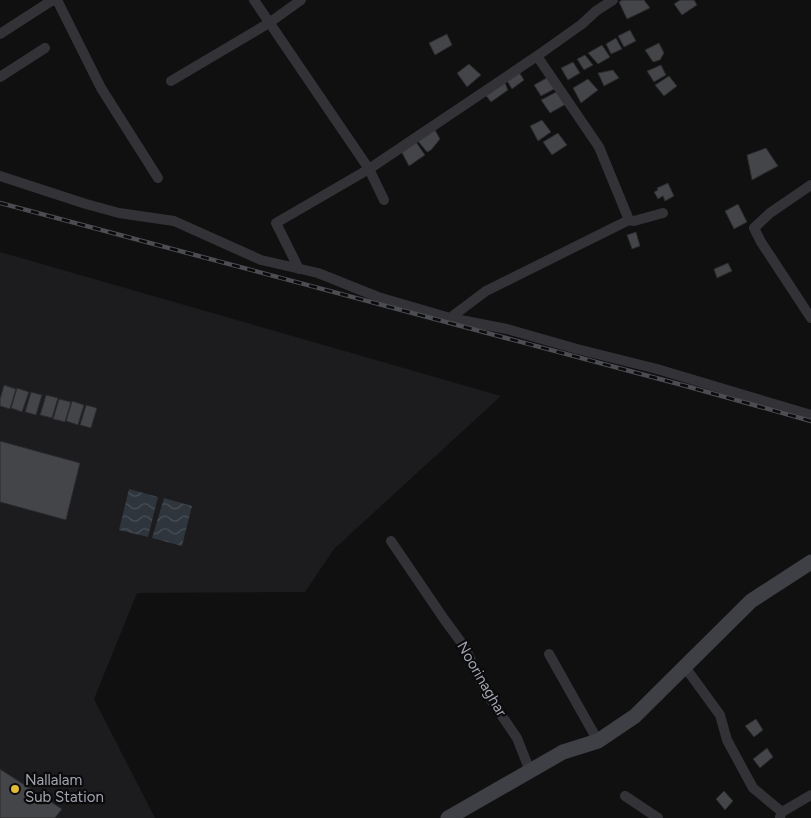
<svg xmlns="http://www.w3.org/2000/svg" width="811" height="818" font-family="Figtree,sans-serif">
<defs>
<pattern id="water-waves" width="16" height="10" patternUnits="userSpaceOnUse" patternTransform="scale(1.25)"><rect width="16" height="10" fill="#2e353c"/><path d="M0 5q4-4 8 0t8 0" fill="none" stroke="#494f56"/></pattern>
</defs>
<rect width="100%" height="100%" fill="#101011"/>
<path fill="#1c1c1e" d="M0,252L501,396L334,549L305,592L137,593L94,699L155,818H0Z"/>
<path fill="url(#water-waves)" d="M129,489L158,497L148,537L119,530Z
M164,498L192,506L182,546L152,538Z"/>
<path fill="#444549" stroke="#2a2a2d" d="M622,0H644L650,8L627,19L619,2Z
M680,0H694L697,5L682,15L674,4Z
M630,30L636,41L624,47L618,36Z
M447,34L452,45L435,55L429,43Z
M616,38L622,49L611,54L606,44Z
M659,43L664,53L660,60L653,62L645,50Z
M602,45L610,57L598,64L588,53Z
M585,55L593,65L584,70L577,59Z
M573,62L580,73L568,80L561,68Z
M469,64L481,75L467,87L457,73Z
M661,65L666,75L654,82L647,71Z
M613,70L619,78L604,86L598,73Z
M519,72L524,80L512,89L507,81Z
M552,75L560,86L541,96L534,85Z
M669,76L677,86L664,96L655,85Z
M588,79L598,90L581,103L573,88Z
M504,81L508,90L491,102L483,92Z
M558,91L566,104L550,113L541,100Z
M542,120L551,132L538,141L530,126Z
M435,130L440,139L431,150L427,152L417,140Z
M558,133L567,145L552,155L543,142Z
M414,139L425,155L409,166L401,151Z
M766,148L778,166L752,180L747,155Z
M668,183L674,196L665,201L663,196L658,199L654,192L658,190L657,188Z
M738,204L747,222L734,229L725,211Z
M636,232L640,246L632,249L627,235Z
M728,263L732,271L717,278L714,269Z
M4,385L16,389L10,409L0,406V399Z
M17,388L29,392L22,412L11,408Z
M31,392L42,395L36,415L25,412Z
M46,395L58,398L52,418L40,415Z
M59,399L71,402L65,422L53,419Z
M72,401L84,405L78,425L66,421Z
M86,405L97,408L91,428L80,425Z
M0,441L80,463L66,520L0,502Z
M756,719L763,730L754,737L745,726Z
M767,748L773,757L760,768L753,759Z
M0,769L62,809L55,818H0Z
M724,791L733,801L725,810L716,799Z"/>
<g fill="none" stroke-linecap="round" stroke-linejoin="round">
<path stroke="#333337" stroke-width="10" d="M57,0L101,88L158,178
M254,0L369,169L384,200
M0,34L48,3L55,0
M537,56L599,147L629,220
M0,77L45,48
M171,81L269,23L301,0
M0,176L86,204L119,213L174,221L261,260L318,273L378,297L450,318L507,329L577,349L657,369L811,415
M811,185L770,213L754,228L761,242L811,318
M299,269L276,223L369,169L537,56L582,24L596,11L613,0
M450,318L486,291L629,220L634,221L663,213
M391,541L444,619L466,649L477,674L489,697L517,738L530,771
M549,654L598,741
M685,667L720,715L727,740L753,788L782,812
M625,796L658,818
M780,817L782,812L811,795"/>
<path stroke="#3f4045" stroke-width="15" d="M448,818L563,752L598,741L635,716L751,601L811,562"/>
<defs>
<path id="rail" d="M0,203L686,386L811,421"/>
</defs>
<use href="#rail" stroke="#4c4d52" stroke-width="4.5"/>
<use href="#rail" stroke="#0b0b0c" stroke-width="2.5" stroke-dasharray="8" stroke-linecap="butt"/>
</g>
<circle fill="#e1bb38" stroke="#0b0b0c" stroke-width="2" cx="15" cy="789" r="5"/>
<g text-anchor="middle" stroke-width="4.5" stroke-linejoin="round" paint-order="stroke">
<g font-size="15" fill="#a2a5b1" stroke="#0b0b0c">
<text transform="translate(482 679) rotate(60)" y="5">Noorinaghar</text>
</g>
<g font-size="15" fill="#a2a5b1" stroke="#0b0b0c" text-anchor="start">
<text x="25" y="785">Nallalam<tspan x="25" dy="17">Sub Station</tspan></text>
</g>
</g>
</svg>
